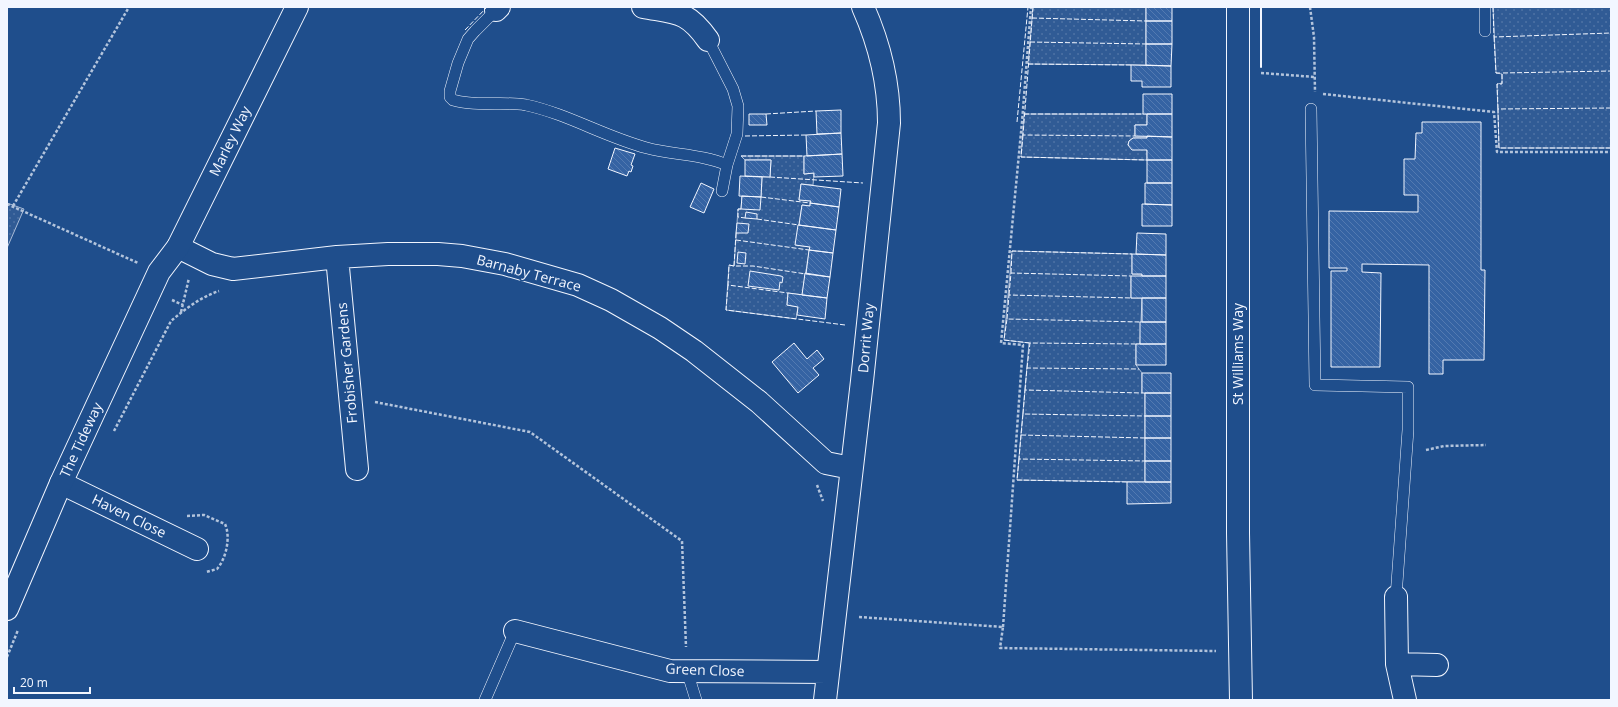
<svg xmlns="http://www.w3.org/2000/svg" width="1618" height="707" font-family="'Open Sans',sans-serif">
<defs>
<pattern id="park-dots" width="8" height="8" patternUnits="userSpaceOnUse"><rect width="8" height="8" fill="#305b95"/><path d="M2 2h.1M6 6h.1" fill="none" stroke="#4e73a5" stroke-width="1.8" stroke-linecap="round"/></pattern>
<pattern id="building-back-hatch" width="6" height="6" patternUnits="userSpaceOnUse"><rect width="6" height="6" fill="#3563a3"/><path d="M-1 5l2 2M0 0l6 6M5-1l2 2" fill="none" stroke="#537ab1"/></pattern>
</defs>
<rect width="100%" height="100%" fill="#1f4e8c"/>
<path fill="url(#park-dots)" stroke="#a8bbd7" d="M1033,7H1146V65L1028,64Z
M1493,7H1611V148H1499L1497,84L1502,83V74L1496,73Z
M1024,114H1147V125H1135V136H1147V138H1133L1129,141L1128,145L1147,150V160L1021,157Z
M741,156H804V174L814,173L813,185L801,184L799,200L811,201L810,206L802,205L796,245L810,247L802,295L788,293L787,305L798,307L796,319L726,310L729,265L734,266L738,209H741L742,196L761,197L762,177H770L771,160H745Z
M7,203L24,209L7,248Z
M1012,251L1132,254V274H1142V276L1131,277V298H1142L1140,344H1136V365L1142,373V392L1145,393V482L1017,480L1029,343L1004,340Z"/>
<path fill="url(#building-back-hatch)" stroke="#f2f6ff" d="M1146,7H1172V21H1146Z
M1146,21H1172V44H1146Z
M1146,44H1172L1171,66L1146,65Z
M1131,65L1171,66V87H1142V81H1131Z
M1143,94H1172V114H1143Z
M841,110V133L817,134L816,111Z
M749,114H766L767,125H749Z
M1147,114H1172V137L1135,136V125H1147Z
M1422,122H1481V270H1485L1484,360H1443V374H1429V265L1362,264V272L1381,273L1380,367H1331V271H1347V268H1329V211L1418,212V195H1404V159H1415L1416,133H1422Z
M841,133L842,154L807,156L806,135Z
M1147,136L1172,137V160H1147V150H1132L1128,145L1129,141L1133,138H1147Z
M615,148L635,154L631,165L633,166L631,172L629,171L627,176L608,169Z
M842,154L843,176L814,177V173L804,174V156Z
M745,160H771L770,177L745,176Z
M1147,160H1172V183H1147Z
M740,176L762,177L761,197L739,196Z
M701,183L714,189L704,213L690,207Z
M1145,183H1172V205L1145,204Z
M801,184L841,189L839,207L810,203L811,201L799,200Z
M742,196L761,197L760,210L741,209Z
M810,203L839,207L836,230L799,225L802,205L810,206Z
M1142,204L1172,205V226H1142Z
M746,212L757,214V219L745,218Z
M737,223L749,224L748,233H736Z
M798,225L836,230L833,253L809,250L810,247L795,245Z
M1137,233L1166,234V255L1136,254Z
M809,250L833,253L830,277L806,274Z
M738,252L746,253L745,264L737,263Z
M1132,254L1166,255V276H1142V274H1132Z
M750,271L781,276L783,277L782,283L780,282L779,290L748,286Z
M805,273L830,277L827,298L802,295Z
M1131,276H1166V298H1131Z
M788,293L827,298L825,319L797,315L798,307L787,305Z
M1142,298H1166V322H1142Z
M1140,322H1166V344H1140Z
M794,343L807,359L817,350L824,359L813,368L819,375L798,393L772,362Z
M1136,344H1166V365H1136Z
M1142,373H1171V393H1142Z
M1145,393H1171V416H1145Z
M1145,416H1171V438H1145Z
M1145,438H1171V461H1145Z
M1145,461H1171V482H1145Z
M1127,482H1171V503L1127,504Z"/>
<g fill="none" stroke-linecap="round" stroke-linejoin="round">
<defs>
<path id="service" d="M1485,7V31
M496,10L475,31L468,39L458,63L450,91V97L453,100C476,107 502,101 526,105C568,114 605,137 647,148C673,155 702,154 727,165
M708,40L733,89L738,106L737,134L727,165L722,191
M1311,109L1315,385L1408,387V430L1396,597
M687,671L696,700
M485,700L515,631"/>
<path id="minor" d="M643,7C676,13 687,10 708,40
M496,10L499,7
M178,247L212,264L233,269L337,257L388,254H438L462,256L505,264L578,285L611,300L660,328L694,351L759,402L826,463L851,468
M337,257L357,469
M61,483L197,549
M1396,597L1397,664L1405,700
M515,631L670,671L828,672
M1397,664L1437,665
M825,700L862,381L889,123C889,84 879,43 863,7"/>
<path id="tertiary" d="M1238,7V533L1241,700
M7,609L61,483L159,272L178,247L297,7"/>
</defs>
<use href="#service" stroke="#f2f6ff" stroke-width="12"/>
<use href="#minor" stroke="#f2f6ff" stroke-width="24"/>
<use href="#tertiary" stroke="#f2f6ff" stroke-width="24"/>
<path stroke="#b3c4dc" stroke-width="2.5" stroke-dasharray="3 2" stroke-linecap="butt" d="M1310,7L1314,37L1315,92
M1261,73L1315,77
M1323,94L1494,112L1497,152H1611
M7,204L138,263
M13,206L129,7
M172,300L183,305
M181,312L189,278
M375,402L530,432L682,541L686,647
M114,431L171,321C185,309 201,297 219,291
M1426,450L1444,446L1486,445
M817,485L823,501
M187,516L204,515L225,524C231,537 226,559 217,569L206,572
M859,617L1003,627L1000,648L1216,651
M1003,627L1023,345L1001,343L1022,122L1031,7
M7,657L18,630"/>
<use href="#service" stroke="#1f4e8c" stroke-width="11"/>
<use href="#minor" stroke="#1f4e8c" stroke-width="22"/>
<use href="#tertiary" stroke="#1f4e8c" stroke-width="22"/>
<path stroke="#f2f6ff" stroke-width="1" stroke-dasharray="5 2" stroke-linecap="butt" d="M1033,7L1023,135L1135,136
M1493,7L1494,37L1611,33
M1032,18L1146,21
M465,30L487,7
M1494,37L1496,73H1502
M1030,42L1146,44
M1028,64L1131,65
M1611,108L1498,109L1499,148H1611
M1498,109L1497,84H1502V73L1611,71
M766,114L816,111
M1024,114H1143
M1017,122L1028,7
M1023,135L1021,157L1147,160
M745,136L806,135
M741,156H804
M770,177L863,183
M761,197L810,203
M741,209H738V217L745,218
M757,219L799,225
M736,233L734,266H753L806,274
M736,240L809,250
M734,266L729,265L728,285L788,293
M1011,273L1012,251L1132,254
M728,285L726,310L845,325
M1009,295L1011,273L1131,276
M1007,319L1009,295L1132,298
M1030,343L1004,340L1007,319L1140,322
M1027,368L1030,343L1136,344
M1025,390L1027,368L1139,369
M1023,414L1025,390L1142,393
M1021,435L1019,459L1145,461
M1145,438L1021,435L1023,414L1145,416
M1019,459L1017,480L1127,482"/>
<path stroke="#f2f6ff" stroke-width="2" d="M1261,7V67"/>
</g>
<g text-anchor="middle" stroke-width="3" stroke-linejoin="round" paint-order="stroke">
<g font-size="14" fill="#f2f6ff" stroke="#1f4e8c">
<text transform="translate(230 141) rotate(-64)" y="5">Marley Way</text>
<text transform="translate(529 273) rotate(15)" y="5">Barnaby Terrace</text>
<text transform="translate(866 338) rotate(-85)" y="5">Dorrit Way</text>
<text transform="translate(1238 354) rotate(-90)" y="5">St Williams Way</text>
<text transform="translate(347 363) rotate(-95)" y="5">Frobisher Gardens</text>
<text transform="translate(81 440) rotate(-65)" y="5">The Tideway</text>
<text transform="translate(129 516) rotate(26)" y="5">Haven Close</text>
<text transform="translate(705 670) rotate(2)" y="5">Green Close</text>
</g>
</g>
<rect width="1618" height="707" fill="none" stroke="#f2f6ff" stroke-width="16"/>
<path d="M14 687v6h76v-6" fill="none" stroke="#f2f6ff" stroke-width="2"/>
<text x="20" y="687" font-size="12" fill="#f2f6ff" stroke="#1f4e8c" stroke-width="3" paint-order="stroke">20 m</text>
</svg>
